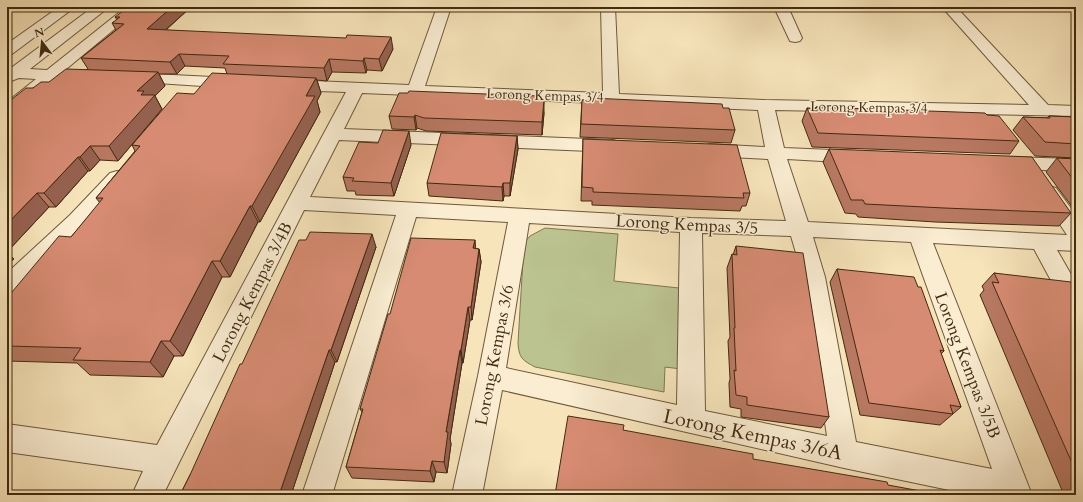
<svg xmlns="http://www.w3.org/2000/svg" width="1083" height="502" font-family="Cardo,serif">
<rect width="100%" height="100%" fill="#f7e4ba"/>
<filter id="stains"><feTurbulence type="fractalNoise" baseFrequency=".005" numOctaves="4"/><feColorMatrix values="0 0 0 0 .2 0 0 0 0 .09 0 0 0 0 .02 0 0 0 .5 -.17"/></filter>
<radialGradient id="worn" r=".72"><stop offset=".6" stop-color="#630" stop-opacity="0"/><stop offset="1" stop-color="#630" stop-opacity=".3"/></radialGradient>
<path fill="#bbc491" stroke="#7e7851" d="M545,228L618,234L614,281L679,288L681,369L665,367L664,392L535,367C522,360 519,358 518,343L524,243L530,236Z"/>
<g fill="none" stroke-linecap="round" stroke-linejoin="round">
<defs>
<path id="minor" d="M59,7H75L12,54L7,55V44Z
M93,7H109L30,69L47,70L126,7H141L65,70L94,73L96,76L94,79L88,81L55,79L13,114L7,115V102L36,79L19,78L11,81L7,80V71Z
M437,7H451L425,86L603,93L601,7H615L619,94L765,100L1029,105L942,7H956L1048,105L1076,106V116L775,110L784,148L857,151L864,153L866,157L864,161L857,163L787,159L808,222L1067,235L1039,193L1042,188L1049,186L1056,188L1076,215V251L1057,250L1076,283V314L1068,312L1034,249L933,243L1032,495H973L844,468L502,390L482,495H452L478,376L508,222L416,217L332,495H302L396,215L304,210L163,495H132L143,471L7,452V424L157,445L346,92L290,90L284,88L282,85L284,82L290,80L409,85ZM362,93L758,110L765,147L710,144L703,146L701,150L703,154L710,156L768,159L786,221L691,218L310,197L339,140L613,152L619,150L622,146L619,142L613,140L344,129ZM529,223L680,232L677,405L506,368ZM702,233L791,236L803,277L827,436L705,411ZM813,237L911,242L992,469L856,442L825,277Z
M774,7H788L802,38L800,41L795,42L790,41Z
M132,73L233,78L239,80L241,83L239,86L233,88L126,81L124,78L126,75Z
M1007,157L1076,159V171L1007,169L1000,167L998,163L1000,159Z
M117,171L124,173L127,177L85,225L29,280L15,293L7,296V273L70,215L110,173Z"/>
</defs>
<use href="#minor" stroke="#6e593b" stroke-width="2"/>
<use href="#minor" fill="#faedd2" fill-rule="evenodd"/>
</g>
<path fill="#b87862" stroke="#402b11" d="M191,7L166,30L393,49L382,71L367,70L366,73L332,72L327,81L317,80L321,93L317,101L320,112L260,222H258L230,277H222L183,356H174L163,377L90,375L77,363L7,361V298L71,237L100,203L96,198L135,151L132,145L194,94L227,74L225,68L185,66L177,74H159L165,86L155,96L162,109L118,161L100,160L90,171H88L56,207H49L7,252L14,259L7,264V103L33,88L88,69L81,58L116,30L112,23L117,20L115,17Z
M539,100L544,113L542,135L426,131L417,128L416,130L392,129L389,116Z
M582,100L723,108L735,130L731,143L580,137Z
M816,107L987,115L1019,141L1010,154L812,147L802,121L807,108L815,109Z
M1049,116L1076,117V158L1035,156L1013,130L1023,117L1047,118Z
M517,136L518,149L510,196H504L503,201L429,196L427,183Z
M583,139L750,193L746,206H742L740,211L592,205V201H581Z
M411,145L394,196L356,195L355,191H347L343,177Z
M829,149L1071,213L1059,226L935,222L858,217L856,214L845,213L823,162Z
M1057,158L1076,159V212L1046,172Z
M736,246L829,417L821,428L741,417V409L730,407L729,383L730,379L728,341L730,337L727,268L732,254L733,255Z
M376,247L337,362H335L291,495H180L190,475Z
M476,249H479L481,262L472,320H470L463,363H462L450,439L451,444L447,473L436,472L434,482L352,478L346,467L362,412L360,409L390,314Z
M837,269L918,287L944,351L941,354L961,407L940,425L860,415L830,282Z
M994,273L1076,291V495H1064L980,295L984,290L982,286Z"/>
<path fill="#966150" stroke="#402b11" d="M172,7H191L153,41L147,29Z
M391,37L393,49L382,71L379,59Z
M179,54L185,66L177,74L170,62Z
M364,58L367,70L366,73L363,61Z
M329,59L332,72L327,81L324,68Z
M158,72L165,86L155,96L162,109L118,161L109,146L137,91Z
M316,78L321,93L317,101L320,112L260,222L252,206L306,96Z
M544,100V113L542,135V122Z
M415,115L417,128L416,130L414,117Z
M409,131L411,145L394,196L391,183Z
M517,136L518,149L510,196V183Z
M90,146L100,160L90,171L80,157Z
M78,157L88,171L56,207L44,193Z
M503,183L504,196L503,201L502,187Z
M37,193L49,207L7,252L14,259L7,264V224Z
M250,206L258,222L230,277L220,261Z
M372,234L376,247L337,362L331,350Z
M475,240L476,253L473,248Z
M479,249L481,262L472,320L471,307Z
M212,261L222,277L183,356L170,341Z
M468,307L470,320L463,363L461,350Z
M161,341L174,356L163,377L150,362Z
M329,350L335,362L291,495H279Z
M460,350L462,363L450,439L451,444L447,473L444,462L446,432Z
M432,461L436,472L434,482L430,471Z"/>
<path fill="#d68b72" stroke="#402b11" d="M128,7H172L147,29L346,38L347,35L391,37L379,59L364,58L363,61L329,59L324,68L223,64L229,56L179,54L170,62L81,58L124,24L112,23L120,17H115Z
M66,69L158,72L137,91H144L141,95H155L109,146H90L80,157H78L44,193H37L7,224V103L26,88H33L41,82H49Z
M212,73L316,78L306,96H315L252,206H250L220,261H212L170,341H161L150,362L73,360L81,348L7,346V298L59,236L71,237L103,198H96L140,146L132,145L177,93L194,94Z
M409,91L539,96V100H544L542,122L424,118L415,115L414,117L389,116L399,93H408Z
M591,98L722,104L723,108H729L735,130L581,124L582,100L591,101Z
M816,107L985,113L987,115L999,116L1019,141L818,133L807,108L817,109Z
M1049,116L1076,117V144L1045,142L1023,117L1050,118Z
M383,130L409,131L391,183L352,181L354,178L343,177L359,142L378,143Z
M441,133L517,136L510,183H503L502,187L427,183Z
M583,139L737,145L750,193H743L744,198L593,192V188L582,187Z
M829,149L1032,157L1071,213L944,208L865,204L863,200H851Z
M1057,158L1076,159V183Z
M310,232L372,234L331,350H329L279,495H180L190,475L240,364H242L299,240H306Z
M411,238L475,240L473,248L479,249L471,307H468L461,350H460L446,432H448L444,462L432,461L430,471L346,467L363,409H360L388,314H390Z
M736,246L803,253L829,417L747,405V397L736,395L734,370L736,371L734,328H735L732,254L737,255Z
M837,269L914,277L918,287H921L944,351L940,350L961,407L950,405L953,414L869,403Z
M994,273L1071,282L1076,291V472L992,282L999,283Z
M568,416L624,425L623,430L753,454V459L887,482L888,485L942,495H555Z"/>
<g text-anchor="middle" stroke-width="3" stroke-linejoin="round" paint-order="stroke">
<g font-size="14" fill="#402b11" stroke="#faedd2">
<text transform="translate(545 95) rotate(2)" y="5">Lorong Kempas 3/4</text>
<text transform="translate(869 107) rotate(1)" y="5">Lorong Kempas 3/4</text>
</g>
<g font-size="17" fill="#402b11" stroke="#faedd2">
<text transform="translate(687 224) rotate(3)" y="6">Lorong Kempas 3/5</text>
<text transform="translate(252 292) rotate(-63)" y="6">Lorong Kempas 3/4B</text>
<text transform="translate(494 355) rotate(-79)" y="6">Lorong Kempas 3/6</text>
<text transform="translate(968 365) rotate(69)" y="6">Lorong Kempas 3/5B</text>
</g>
<g font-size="20" fill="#402b11" stroke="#faedd2">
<text transform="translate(753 434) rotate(12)" y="7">Lorong Kempas 3/6A</text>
</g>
</g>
<rect width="1083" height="502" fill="none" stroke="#f7e4ba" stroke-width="24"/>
<rect x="8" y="8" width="1067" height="486" fill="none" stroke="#402b11" stroke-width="2"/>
<rect x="12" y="12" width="1059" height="478" fill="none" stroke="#402b11"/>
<g transform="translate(42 42) rotate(344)" stroke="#faedd2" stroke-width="3" paint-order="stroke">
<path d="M0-3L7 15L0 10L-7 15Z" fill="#402b11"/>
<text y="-6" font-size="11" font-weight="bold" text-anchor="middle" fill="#402b11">N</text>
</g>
<rect width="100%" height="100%" filter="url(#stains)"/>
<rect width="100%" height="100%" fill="url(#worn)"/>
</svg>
